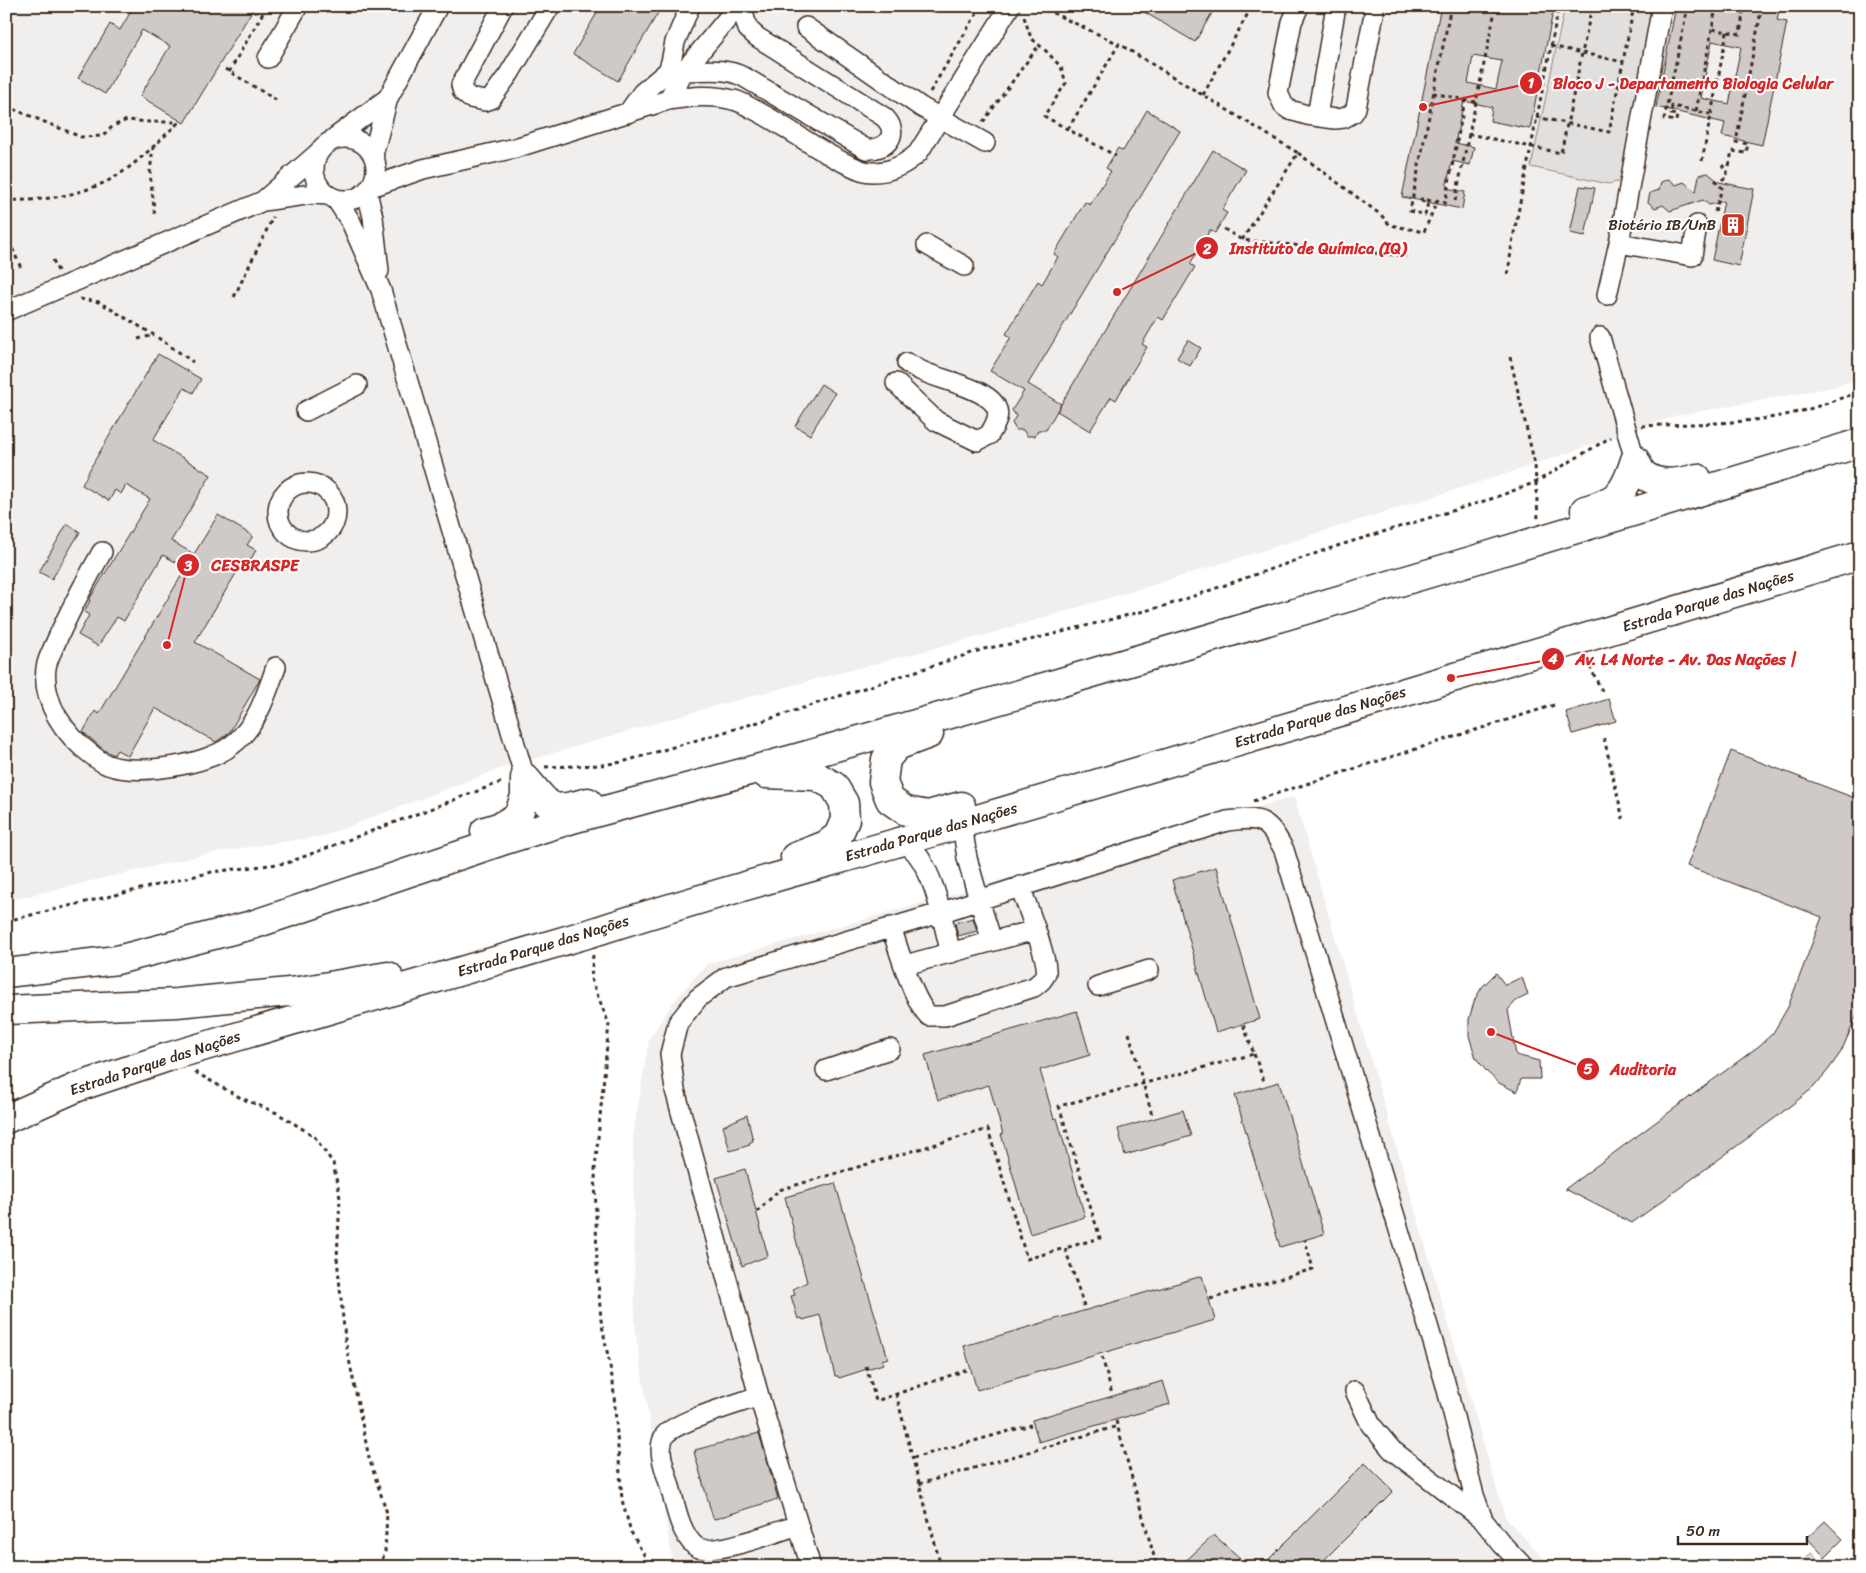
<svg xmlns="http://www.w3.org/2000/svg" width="1866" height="1573" font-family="Sriracha,sans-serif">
<rect width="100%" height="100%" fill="#fff"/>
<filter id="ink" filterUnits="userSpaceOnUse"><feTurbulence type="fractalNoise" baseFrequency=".02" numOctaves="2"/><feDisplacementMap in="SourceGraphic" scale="10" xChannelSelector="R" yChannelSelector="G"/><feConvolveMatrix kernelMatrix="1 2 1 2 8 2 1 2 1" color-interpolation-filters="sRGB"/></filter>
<g filter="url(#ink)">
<path fill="#f1efee" d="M6,6H1860V378L1834,387L1675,416L1518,470L1169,580L996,632L718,705L502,768L323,836L216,852L6,901Z
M1294,797L1505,1517L1552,1567H673L635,1330L633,1137L649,1039L675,1000L707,964Z"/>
<path fill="#e2e0de" stroke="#8e857e" d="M1565,6H1656L1622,181L1608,184L1531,167Z
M1811,1553L1826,1567H1798Z"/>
<path fill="#cfcac7" stroke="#3b2a1e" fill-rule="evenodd" d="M134,6H255L184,123L140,96L170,46L142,30L105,94L78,78L110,24L120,30Z
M601,6H662L618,81L573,54Z
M1134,6H1216L1195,42Z
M1441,6H1554L1530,129L1490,121L1492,107L1464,101L1455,143L1474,147L1470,165L1452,161L1446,188L1465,192L1462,209L1402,197ZM1473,56L1502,61L1496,89L1468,83Z
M1676,6H1711L1723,9L1724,6H1780L1777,20L1787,22L1762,145L1722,136L1725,123L1656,107ZM1712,41L1741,47L1729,104L1701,98Z
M1147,110L1180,131L1028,384L1061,404L1046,430H1038L1035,436H1027L1023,430H1016L1012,423L1016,416L1012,410L1024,391L990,371L1011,337L1006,334L1022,307L1038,281L1042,284L1058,257L1054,254L1073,222L1085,202L1090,205L1111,171L1106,168L1118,148L1123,151Z
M1213,150L1246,170L1222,210L1227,213L1215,233L1210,230L1190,264L1195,267L1163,320L1158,317L1142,344L1147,347L1129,377L1116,400L1111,397L1090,431L1057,411Z
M1708,173L1719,182L1754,189L1739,266L1712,260L1724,201L1709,205L1703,200L1670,211L1663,205L1655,208L1648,202L1650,193L1659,190L1661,182L1669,179L1676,185L1684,182L1696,192L1699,175Z
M1580,186L1595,188L1585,236L1570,233Z
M1188,340L1201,348L1190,366L1177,358Z
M158,354L201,379L193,393L184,388L153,440L211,475L171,541L194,554L218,515L253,536L247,545L256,550L246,568L241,565L195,642L260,679L229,733L216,742L155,708L128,756L117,750L114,755L104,750L83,732L95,711L99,714L186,568L163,555L124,621L117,617L98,646L78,635L89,615L84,612L90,601L89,600L150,499L126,485L121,494L115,490L109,501L82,485L92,465Z
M821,384L835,393L810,435L795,426Z
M67,524L80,532L52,579L39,572Z
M1609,699L1616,721L1573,734L1566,712Z
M1731,751L1860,800V1008L1841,1052L1829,1069L1813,1088L1775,1118L1632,1223L1565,1189L1759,1046L1773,1033L1788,1007L1822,917L1687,866Z
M1216,867L1260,1019L1216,1032L1172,880Z
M973,918L977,931L958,936L955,923Z
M1496,973L1505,985L1522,977L1528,995L1516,1001L1508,1010L1516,1055L1539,1061L1540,1079H1521L1517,1092L1499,1083L1487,1072L1476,1058L1469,1036V1019L1475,999L1482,987Z
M1077,1011L1090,1055L1040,1070L1054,1119L1057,1118L1085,1217L1030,1234L1001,1134H1003L989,1085L938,1100L925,1055Z
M1279,1082L1324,1234L1280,1247L1235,1095Z
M1183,1110L1191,1136L1125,1155L1118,1129Z
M747,1115L753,1141L749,1143L750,1145L730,1151L723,1126Z
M745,1169L768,1256L742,1266L716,1178Z
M835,1183L888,1358L882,1360L883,1364L839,1378L838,1376H835L820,1315L803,1320L802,1318L798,1319L791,1296L795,1295L793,1289L807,1282L785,1197Z
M1202,1276L1215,1320L977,1390L964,1346Z
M1163,1381L1170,1404L1039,1442L1032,1420Z
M759,1433L778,1499L715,1519L713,1518L694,1452H696L695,1450Z
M1365,1463L1393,1491L1317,1567H1276L1269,1559Z
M1825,1521L1843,1539L1825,1557L1807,1538Z
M1214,1535L1240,1558L1231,1567H1179Z"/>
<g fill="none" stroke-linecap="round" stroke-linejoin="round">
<defs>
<path id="minor" d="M503,6L461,85L463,92L470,98L485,101L491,99L509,74L550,6
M1299,6L1292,22L1278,93L1284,106L1290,110L1307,115L1335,119L1344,118L1353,113L1356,108L1374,14L1373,6
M806,27L921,107L985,143
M268,58L298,6
M684,71L738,6
M668,100L684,71C705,71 724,67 744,77L866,149C887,151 901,133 884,117L757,37L748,29L741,6
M628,113L642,93L668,71L671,62L675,42L690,6
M1317,116L1336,6
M314 169a31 31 0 1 1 62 0a31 31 0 1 1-62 0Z
M333,139L388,98
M373,155L388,98L438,6
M371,187L423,169L515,148L668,100C690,97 711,94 733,100C740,101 747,106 753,109C785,125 813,148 845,163C854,167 864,173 874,172C891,172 906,164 918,153L1010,6
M367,192L373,217L379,271
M336,199L351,222L381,290L525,778
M263,201L317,154
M1619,243L1692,256L1697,225
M927,245L964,266
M1607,295L1619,243L1662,6
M6,311L263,201L313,194L328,195
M1600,337L1635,460
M896,383L936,421L977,441L989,435C994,427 1001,416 996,407C988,389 942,380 924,372C918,370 913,366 907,363
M306,411L357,385
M278 512a29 29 0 1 1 58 0a29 29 0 1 1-58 0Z
M102,552C85,582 69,612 55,644C52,651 47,660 46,668C42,703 65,735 92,755C97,759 102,763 108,765C138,776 207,765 232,745C257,726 266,695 276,667
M962,824L967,858L979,900L1227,821C1262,817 1267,818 1284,850L1445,1382L1474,1495L1483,1520L1502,1544L1524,1567
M903,841C907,845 913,849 917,854C937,881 942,921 951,953
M891,927C899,950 913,1001 929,1016H945L1034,987C1039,983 1044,980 1046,973C1049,961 1025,901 1020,886
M905,965L1035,930
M1098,986L1149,970
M826,1070L890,1049
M1355,1391L1371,1425L1392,1450L1482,1519
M759,1396C740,1403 676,1421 665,1435C656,1449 665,1469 669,1483C675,1503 679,1532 695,1546C710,1558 779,1531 798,1525
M811,1567L759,1396L675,1090L670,1054L678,1023L698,998L726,977L940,913L979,900L992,941"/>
<path id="highway" d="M1635,460C1637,464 1640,471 1643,474C1658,487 1680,483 1697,478
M1585,510C1619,500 1624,494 1635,460
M929,734L897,746L886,759L883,782L890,800L906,811L928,815L961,806
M766,774L816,776L834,786L844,803L845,820L838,836L826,845L795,857
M525,778C551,807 547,814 588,802
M485,831L501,826L518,816L525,796V778
M6,973L117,960L252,925L502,841L576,818L797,758L1055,684L1474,560L1860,443
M6,1010L177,1003L299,991L388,976
M6,1119L78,1087L168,1057L594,932C716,892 841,860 964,823C1263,735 1562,646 1860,555"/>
</defs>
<use href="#minor" stroke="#3b2a1e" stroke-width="22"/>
<use href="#highway" stroke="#3b2a1e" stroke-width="31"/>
<path stroke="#3b2a1e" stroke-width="3" stroke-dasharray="4 4" stroke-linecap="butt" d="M1038,6L1119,44
M1688,6L1664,119L1676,121L1677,115L1671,114L1672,106L1710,114
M1716,6L1712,29L1740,34L1743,14L1740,6
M1730,12L1731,6
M1024,17L1031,38L1046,51L1061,67L1066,83L1044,116L1116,156
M1551,46L1623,62
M225,69L278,101
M229,72L267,6
M930,92L981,6
M1433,93L1476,102L1496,6
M1203,95L1252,6
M1476,102L1469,134L1561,153L1592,6
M6,106L81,137L103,136L113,126L127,120L149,122H179
M1696,111L1712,29
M1536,117L1609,132L1634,6
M983,122L1039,45
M1068,129L1119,44L1298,153L1242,240L1406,256
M153,146L150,173L155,217
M1298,153L1381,215L1390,225L1424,232L1438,199
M1702,161L1727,32
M1729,166L1732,151L1746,153L1748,144L1736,142L1762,6
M6,200C42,202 91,194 121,173C142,159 161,139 179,122
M1421,201L1428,203L1425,215L1410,211L1451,6
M1421,201V199L1445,203L1465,100
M1455,201L1469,134
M1715,212L1722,188L1716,181L1726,178L1727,171L1722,165
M1224,229L1242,240
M6,234L21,268
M53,260L58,271
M1508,274L1512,243L1559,6
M234,297L273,217
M80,299L99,302L154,335L193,362
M138,339L154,335
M1510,357L1535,465L1538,519
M1642,426C1694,423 1751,425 1802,411C1821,406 1840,398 1860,392
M1586,659L1602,691
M1604,738L1623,819
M545,767L601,765L622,762L769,719L984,649L1030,640L1168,605L1337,546L1494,498L1536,482L1611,437
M1253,801L1554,705
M6,921L212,872L287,863L504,781
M593,955L591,979L609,1024L595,1169L597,1267L601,1320L613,1382L622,1500L631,1532L651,1567
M1129,1033L1152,1115
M1254,1054L1265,1084
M195,1072L241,1098L277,1113L314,1136L333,1163L340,1198L337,1258L345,1339L369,1458L387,1513L385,1552L379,1567
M757,1212L779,1190L988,1129L1027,1259L1065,1248
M1210,1299L1313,1269L1305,1240
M1084,1306L1065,1248L1100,1238L1059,1106L1254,1054L1243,1024
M1102,1357L1112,1394
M866,1366L876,1401L969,1369
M896,1394L941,1567
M1116,1421L1157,1567
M913,1458L1031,1425
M919,1484L1118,1426"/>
<use href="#minor" stroke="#fff" stroke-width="19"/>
<use href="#highway" stroke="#fff" stroke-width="28"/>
</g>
</g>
<defs>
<symbol id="building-square" viewBox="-11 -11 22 22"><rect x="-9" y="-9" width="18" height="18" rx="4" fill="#c8321e" stroke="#fff"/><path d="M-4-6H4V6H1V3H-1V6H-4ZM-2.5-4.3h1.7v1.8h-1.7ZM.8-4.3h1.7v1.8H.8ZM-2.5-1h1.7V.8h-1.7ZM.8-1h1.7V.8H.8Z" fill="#fff"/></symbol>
</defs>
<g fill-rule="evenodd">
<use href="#building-square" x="1719" y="211" width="28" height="28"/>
</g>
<g text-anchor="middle" stroke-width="4" stroke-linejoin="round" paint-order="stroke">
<g font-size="15" fill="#3b2a1e" stroke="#fff" text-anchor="end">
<text x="1716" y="230">Biotério IB/UnB</text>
</g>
<g font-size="15" fill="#3b2a1e" stroke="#fff">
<text transform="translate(1708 601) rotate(-17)" y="5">Estrada Parque das Nações</text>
<text transform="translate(1320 717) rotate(-17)" y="5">Estrada Parque das Nações</text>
<text transform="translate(931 832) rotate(-16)" y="5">Estrada Parque das Nações</text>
<text transform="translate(543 946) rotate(-17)" y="5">Estrada Parque das Nações</text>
<text transform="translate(155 1063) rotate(-18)" y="5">Estrada Parque das Nações</text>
</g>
</g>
<path fill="none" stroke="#d62828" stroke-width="2" d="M1423 107L1531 83M1117 292L1207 248M167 645L188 565M1451 678L1553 659M1491 1032L1588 1069"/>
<g fill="#d62828" stroke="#fff" stroke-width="2">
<circle cx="1423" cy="107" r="5"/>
<circle cx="1117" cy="292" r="5"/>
<circle cx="167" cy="645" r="5"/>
<circle cx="1451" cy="678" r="5"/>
<circle cx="1491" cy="1032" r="5"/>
<circle cx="1531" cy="83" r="12"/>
<circle cx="1207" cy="248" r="12"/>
<circle cx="188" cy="565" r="12"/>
<circle cx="1553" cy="659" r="12"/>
<circle cx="1588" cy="1069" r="12"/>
</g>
<g font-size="15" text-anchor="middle" font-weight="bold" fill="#fff">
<text x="1531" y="88">1</text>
<text x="1207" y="254">2</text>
<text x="188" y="571">3</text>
<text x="1553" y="664">4</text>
<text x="1588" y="1074">5</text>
</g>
<g font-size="16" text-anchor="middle" font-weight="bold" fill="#d62828" stroke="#fff" stroke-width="4" stroke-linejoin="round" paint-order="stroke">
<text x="1693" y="89">Bloco J - Departamento Biologia Celular</text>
<text x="1318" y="254">Instituto de Química (IQ)</text>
<text x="255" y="571">CESBRASPE</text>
<text x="1686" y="665">Av. L4 Norte - Av. Das Nações |</text>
<text x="1643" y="1075">Auditoria</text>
</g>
<rect width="1866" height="1573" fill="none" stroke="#fff" stroke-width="25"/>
<rect x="12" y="12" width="1841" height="1548" fill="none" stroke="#3b2a1e" stroke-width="2" filter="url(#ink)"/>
<path d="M1678 1536v8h129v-8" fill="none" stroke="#3b2a1e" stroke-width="2.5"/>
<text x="1686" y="1536" font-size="15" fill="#3b2a1e" stroke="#ffffff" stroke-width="4" paint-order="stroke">50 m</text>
</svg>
